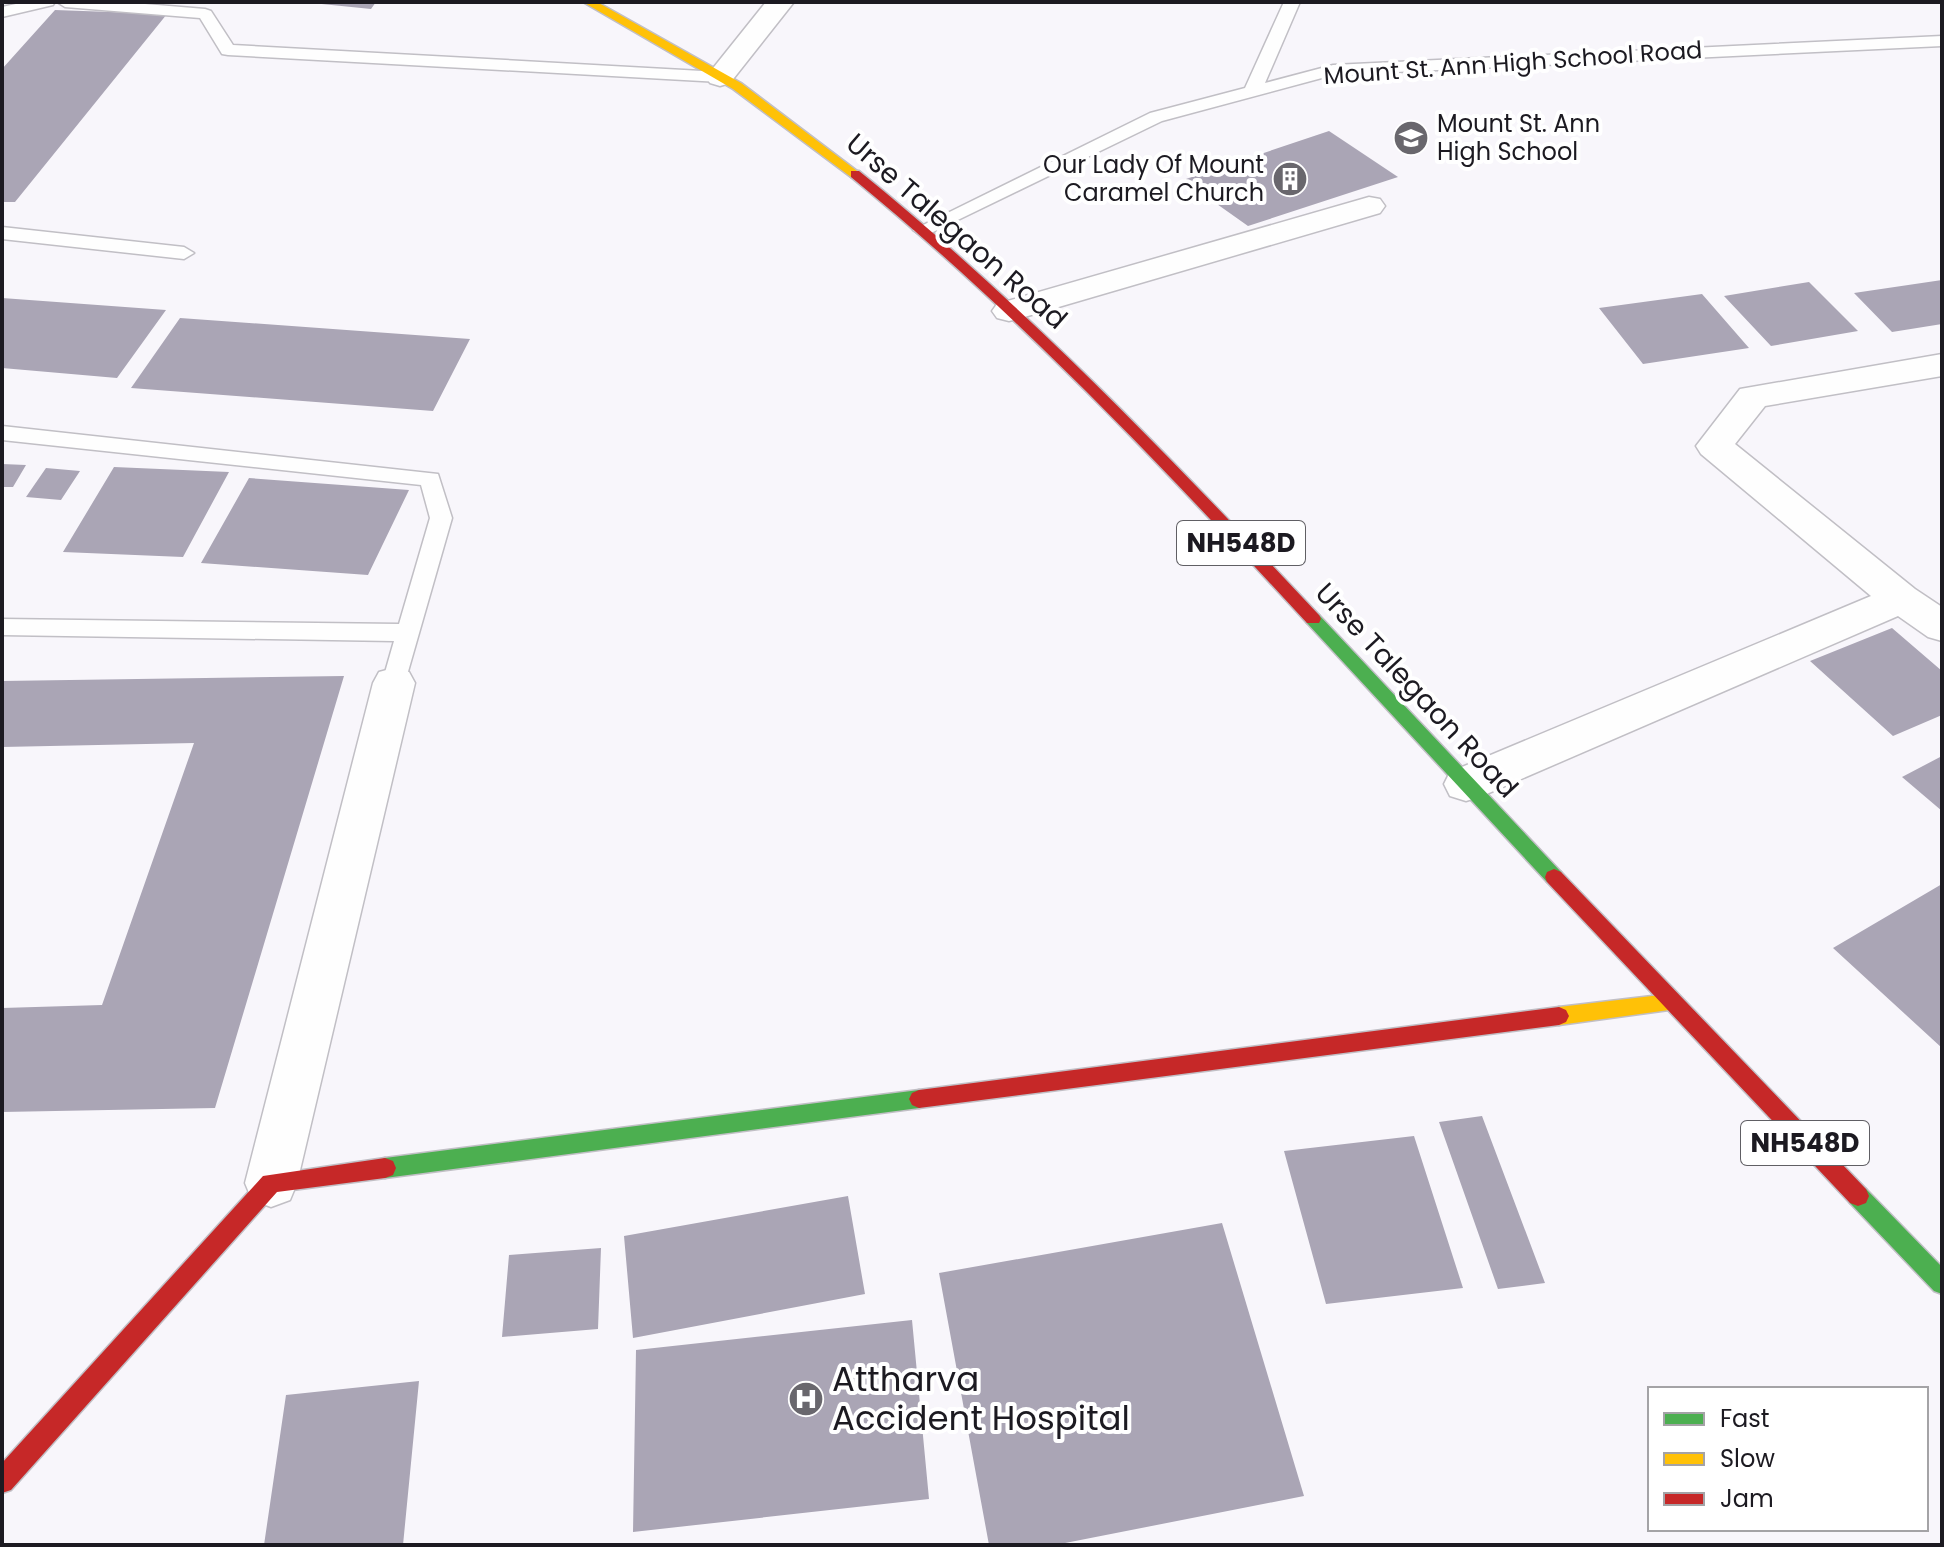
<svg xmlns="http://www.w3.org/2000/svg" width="1944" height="1547" font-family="Poppins,sans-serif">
<rect width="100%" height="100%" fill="#f8f6fb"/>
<path fill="#aaa5b5" d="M302,2H376L371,9Z
M55,10L167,14L15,202H2V69Z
M1329,131L1398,177L1248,226L1183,180Z
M1942,280V324L1892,332L1854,293Z
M1809,282L1858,331L1771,346L1724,296Z
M1702,294L1749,348L1643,364L1599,308Z
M2,298L166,310L117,378L2,368Z
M180,318L470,339L433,411L131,388Z
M2,464L26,465L13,487H2Z
M114,467L229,472L183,557L63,552Z
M46,468L80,471L61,500L26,497Z
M249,478L409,490L368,575L201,563Z
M1892,628L1942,671V715L1893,736L1810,661Z
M344,676L215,1108L2,1112V1008L102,1005L194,743L2,747V681Z
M1942,756V811L1902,777Z
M1942,884V1048L1833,948Z
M1482,1116L1545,1283L1498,1289L1439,1122Z
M1414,1136L1463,1288L1326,1304L1284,1151Z
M848,1196L865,1294L633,1338L624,1236Z
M1222,1223L1304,1496L1055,1545H989L939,1273Z
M601,1248L598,1329L502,1337L509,1255Z
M912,1320L929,1499L633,1532L636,1350Z
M419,1381L403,1545H264L286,1395Z"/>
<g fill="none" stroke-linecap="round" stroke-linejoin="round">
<defs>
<path id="lane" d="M25,2H55L53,5L2,17V7Z
M57,2H121L205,9L211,11L233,45L720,72L729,77L720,82L228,55L222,54L200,18L65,7Z
M1284,2H1300L1265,83L1333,65L1942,36V46L1333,75L1162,121L929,234L922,236L913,230L1150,113L1245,88Z
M2,227L184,247L194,253L184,259L2,239Z
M2,426L438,474L452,518L403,689L394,692L385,689L382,683L394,641L2,635V619L399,624L430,518L421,485L2,440Z"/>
<path id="street" d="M766,2H794L730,83L720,86L710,83L706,77Z
M1369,197L1380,199L1385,206L1380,213L1021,318L1009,321L997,318L992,311L997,304Z
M1942,354V376L1765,406L1735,444L1915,589L1942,607V641L1928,637L1898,616L1482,796L1466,801L1450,796L1444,784L1450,772L1871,596L1701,454L1696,446L1740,389Z
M394,668L409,672L415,683L297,1183L290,1200L271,1207L252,1200L245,1183L373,683L379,672Z"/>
<path id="fast" d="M1313,613L1319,615L1561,872L1563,877L1561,882H1547L1307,623L1305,619L1307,615Z
M919,1090L926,1093L929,1099L926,1105L919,1108L385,1178L377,1175L374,1168L377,1161L385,1158Z
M1858,1186L1866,1189L1942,1267V1294L1934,1291L1850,1203L1847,1196L1850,1189Z"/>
<path id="slow" d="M583,2H597L741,83L861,174L851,177L733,89Z
M1669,994L1676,996L1679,1002L1676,1008L1669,1010L1559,1025L1552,1022L1549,1016L1552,1010L1559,1007Z"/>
<path id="jam" d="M851,171H859C1026,306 1172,459 1319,615L1321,619L1319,623H1307C1162,466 1016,312 851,177Z
M1554,869L1561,872L1866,1189L1869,1196L1866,1203L1858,1206L1850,1203L1547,882L1545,877L1547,872Z
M1559,1007L1566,1010L1569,1016L1566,1022L1559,1025L919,1108L912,1105L909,1099L912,1093L919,1090Z
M385,1158L393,1161L396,1168L393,1175L385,1178L277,1192L11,1490L2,1493V1463L263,1176Z"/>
</defs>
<use href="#lane" stroke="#c1bfc5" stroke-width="3"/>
<use href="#street" stroke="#c1bfc5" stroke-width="3"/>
<use href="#fast" stroke="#c1bfc5" stroke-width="3"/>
<use href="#slow" stroke="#c1bfc5" stroke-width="3"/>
<use href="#jam" stroke="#c1bfc5" stroke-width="3"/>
<use href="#lane" fill="#fefefe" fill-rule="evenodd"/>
<use href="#street" fill="#fefefe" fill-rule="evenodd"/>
<use href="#fast" fill="#4caf50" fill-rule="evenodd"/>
<use href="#slow" fill="#ffc107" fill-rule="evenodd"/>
<use href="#jam" fill="#c62828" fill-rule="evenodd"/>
</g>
<defs>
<symbol id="school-disc" viewBox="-11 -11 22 22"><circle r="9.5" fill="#69676d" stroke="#fff"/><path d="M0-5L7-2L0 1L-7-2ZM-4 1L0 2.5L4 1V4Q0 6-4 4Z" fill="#fff"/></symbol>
<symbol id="building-disc" viewBox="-11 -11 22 22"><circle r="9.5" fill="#69676d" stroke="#fff"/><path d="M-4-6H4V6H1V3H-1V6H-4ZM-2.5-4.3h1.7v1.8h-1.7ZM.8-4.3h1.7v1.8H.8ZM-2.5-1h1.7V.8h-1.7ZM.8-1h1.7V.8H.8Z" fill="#fff"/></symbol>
<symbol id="hospital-disc" viewBox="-11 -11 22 22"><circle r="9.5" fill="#69676d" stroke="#fff"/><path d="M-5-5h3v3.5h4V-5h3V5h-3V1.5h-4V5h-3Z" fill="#fff"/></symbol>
</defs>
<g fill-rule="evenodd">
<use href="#school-disc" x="1391" y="118" width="40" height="40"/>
<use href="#building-disc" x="1270" y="159" width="40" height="40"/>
<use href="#hospital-disc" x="786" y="1379" width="40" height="40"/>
</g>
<g text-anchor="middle" stroke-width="8" stroke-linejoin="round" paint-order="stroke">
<g font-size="24" fill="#1c1a21" stroke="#fff">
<text transform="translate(1513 63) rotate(-4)" y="8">Mount St. Ann High School Road</text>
</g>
<g font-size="24" fill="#1c1a21" stroke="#fff" text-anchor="start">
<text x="1437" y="132">Mount St. Ann<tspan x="1437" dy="28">High School</tspan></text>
<text x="1264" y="173" text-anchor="end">Our Lady Of Mount<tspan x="1264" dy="28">Caramel Church</tspan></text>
</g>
<g fill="#fff" stroke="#605f64" stroke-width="2">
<rect x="1177" y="521" width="128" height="44" rx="6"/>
<rect x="1741" y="1121" width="128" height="44" rx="6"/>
</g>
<g font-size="26" font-weight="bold" fill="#1c1a21">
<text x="1241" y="552">NH548D</text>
<text x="1805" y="1152">NH548D</text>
</g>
<g font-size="28" fill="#1c1a21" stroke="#fff">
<text transform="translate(957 231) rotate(41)" y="10">Urse Talegaon Road</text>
<text transform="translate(1417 690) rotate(47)" y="10">Urse Talegaon Road</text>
</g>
<g font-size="34" fill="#1c1a21" stroke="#fff" text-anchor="start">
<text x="832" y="1391">Attharva<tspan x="832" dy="39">Accident Hospital</tspan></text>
</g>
</g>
<rect width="1944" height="1547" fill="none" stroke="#1c1a21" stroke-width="8"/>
<rect x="1648" y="1387" width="280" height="144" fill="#ffffff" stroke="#a4a3a6" stroke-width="2"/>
<rect x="1664" y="1413" width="40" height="12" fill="#4caf50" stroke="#a4a3a6" stroke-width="2"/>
<text x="1720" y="1427" font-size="24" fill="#1c1a21">Fast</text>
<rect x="1664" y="1453" width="40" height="12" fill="#ffc107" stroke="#a4a3a6" stroke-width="2"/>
<text x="1720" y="1467" font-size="24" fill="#1c1a21">Slow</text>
<rect x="1664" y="1493" width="40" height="12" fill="#c62828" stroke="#a4a3a6" stroke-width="2"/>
<text x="1720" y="1507" font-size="24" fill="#1c1a21">Jam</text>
</svg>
